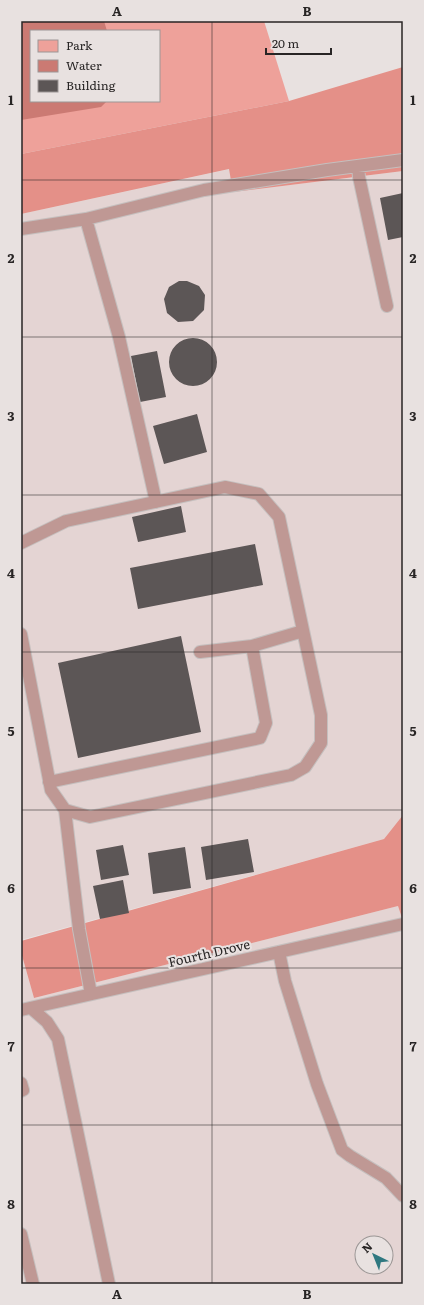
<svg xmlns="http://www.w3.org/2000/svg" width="424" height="1305" font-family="Literata,serif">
<rect width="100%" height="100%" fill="#e8e1e0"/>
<path fill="#e4d4d3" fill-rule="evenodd" d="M230,169L233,192L403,171V815L384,839L21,940V214Z
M398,906L403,921V1284H21V952L34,998ZM362,1243H386V1267H362Z"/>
<path fill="#eea19a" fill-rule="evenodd" d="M21,21H264L289,101L21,154ZM31,31H159V101H31Z"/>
<path fill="#e49088" d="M403,67V171L233,192L229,169L21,214V154L289,101Z
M403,815V921L398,906L34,998L21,952V941L384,839Z"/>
<path fill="#cb7a73" d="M21,21H104L107,31H31V101H107L101,107L21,120Z"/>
<path fill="#5c5656" d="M403,193V237L388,240L380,198Z
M179,281H187L199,286L205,295L204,310L193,321L178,322L167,313L164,299L169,287Z
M169 362a24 24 0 1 1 48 0a24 24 0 1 1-48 0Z
M157,351L166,397L140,402L131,356Z
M197,414L207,452L164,464L153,426Z
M181,506L186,532L138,542L132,517Z
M255,544L263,585L138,609L130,568Z
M181,636L201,732L78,758L58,663Z
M248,839L254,872L206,880L201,847Z
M123,845L129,875L101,880L96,850Z
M185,847L191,888L153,894L148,853Z
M123,880L129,913L100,919L93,886Z"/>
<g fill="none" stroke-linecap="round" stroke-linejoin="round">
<defs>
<path id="lane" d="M358,166L359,177L387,306
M86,219L204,190L327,170L403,160
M21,229L86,219L119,337L156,502
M21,543L66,521L225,487L259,494L279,517L321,715V743L305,767L291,775L90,817L65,810L51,790L21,634
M200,652L252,646L303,631
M49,782L260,738L266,723L252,646
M65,810L79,929L91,994
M279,952L285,981L317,1084L342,1150L350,1156L386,1178L403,1196
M31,1008L47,1022L58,1039L109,1284
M21,1010L403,924
M21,1083L23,1090L21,1091
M21,1234L33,1284"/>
</defs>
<use href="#lane" stroke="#c5bfbe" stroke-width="14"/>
<use href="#lane" stroke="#bf9894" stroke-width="12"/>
</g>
<path fill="none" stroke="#282525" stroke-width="1" stroke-opacity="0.55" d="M212,21V1284M21,180H403M21,337H403M21,495H403M21,652H403M21,810H403M21,968H403M21,1125H403"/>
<g text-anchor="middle" stroke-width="4" stroke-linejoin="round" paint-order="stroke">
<g font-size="13" fill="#282525" stroke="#e8e1e0">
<text transform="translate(209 953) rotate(-13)" y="5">Fourth Drove</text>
</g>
</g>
<rect width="424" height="1305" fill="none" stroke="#e8e1e0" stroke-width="44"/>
<rect x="30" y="30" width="130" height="72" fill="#e8e1e0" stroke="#9b9695"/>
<rect x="38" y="40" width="20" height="12" fill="#eea19a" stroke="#9b9695"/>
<text x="66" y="50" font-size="12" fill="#282525">Park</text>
<rect x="38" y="60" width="20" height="12" fill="#cb7a73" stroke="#9b9695"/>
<text x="66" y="70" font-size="12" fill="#282525">Water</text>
<rect x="38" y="80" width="20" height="12" fill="#5c5656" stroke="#9b9695"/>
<text x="66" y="90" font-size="12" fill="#282525">Building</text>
<g transform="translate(374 1255) rotate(317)"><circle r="19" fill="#e8e1e0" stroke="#9b9695"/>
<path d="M0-3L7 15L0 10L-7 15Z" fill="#2f7880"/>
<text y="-6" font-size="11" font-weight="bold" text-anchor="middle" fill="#282525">N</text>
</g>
<path d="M266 48v6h65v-6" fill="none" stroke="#282525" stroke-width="2"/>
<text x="272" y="48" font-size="12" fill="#282525" stroke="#e8e1e0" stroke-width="3" paint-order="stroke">20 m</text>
<rect x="22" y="22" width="380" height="1261" fill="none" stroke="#282525" stroke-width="1.5"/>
<g font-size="13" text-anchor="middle" font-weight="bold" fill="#282525">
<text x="117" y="16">A</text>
<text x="307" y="16">B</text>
<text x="11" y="105">1</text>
<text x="413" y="105">1</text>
<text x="11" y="263">2</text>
<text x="413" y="263">2</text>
<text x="11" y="421">3</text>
<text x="413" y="421">3</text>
<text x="11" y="578">4</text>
<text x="413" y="578">4</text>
<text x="11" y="736">5</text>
<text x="413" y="736">5</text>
<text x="11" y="893">6</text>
<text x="413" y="893">6</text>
<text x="11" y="1051">7</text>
<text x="413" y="1051">7</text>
<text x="11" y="1209">8</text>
<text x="413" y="1209">8</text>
<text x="117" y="1299">A</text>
<text x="307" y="1299">B</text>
</g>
</svg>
